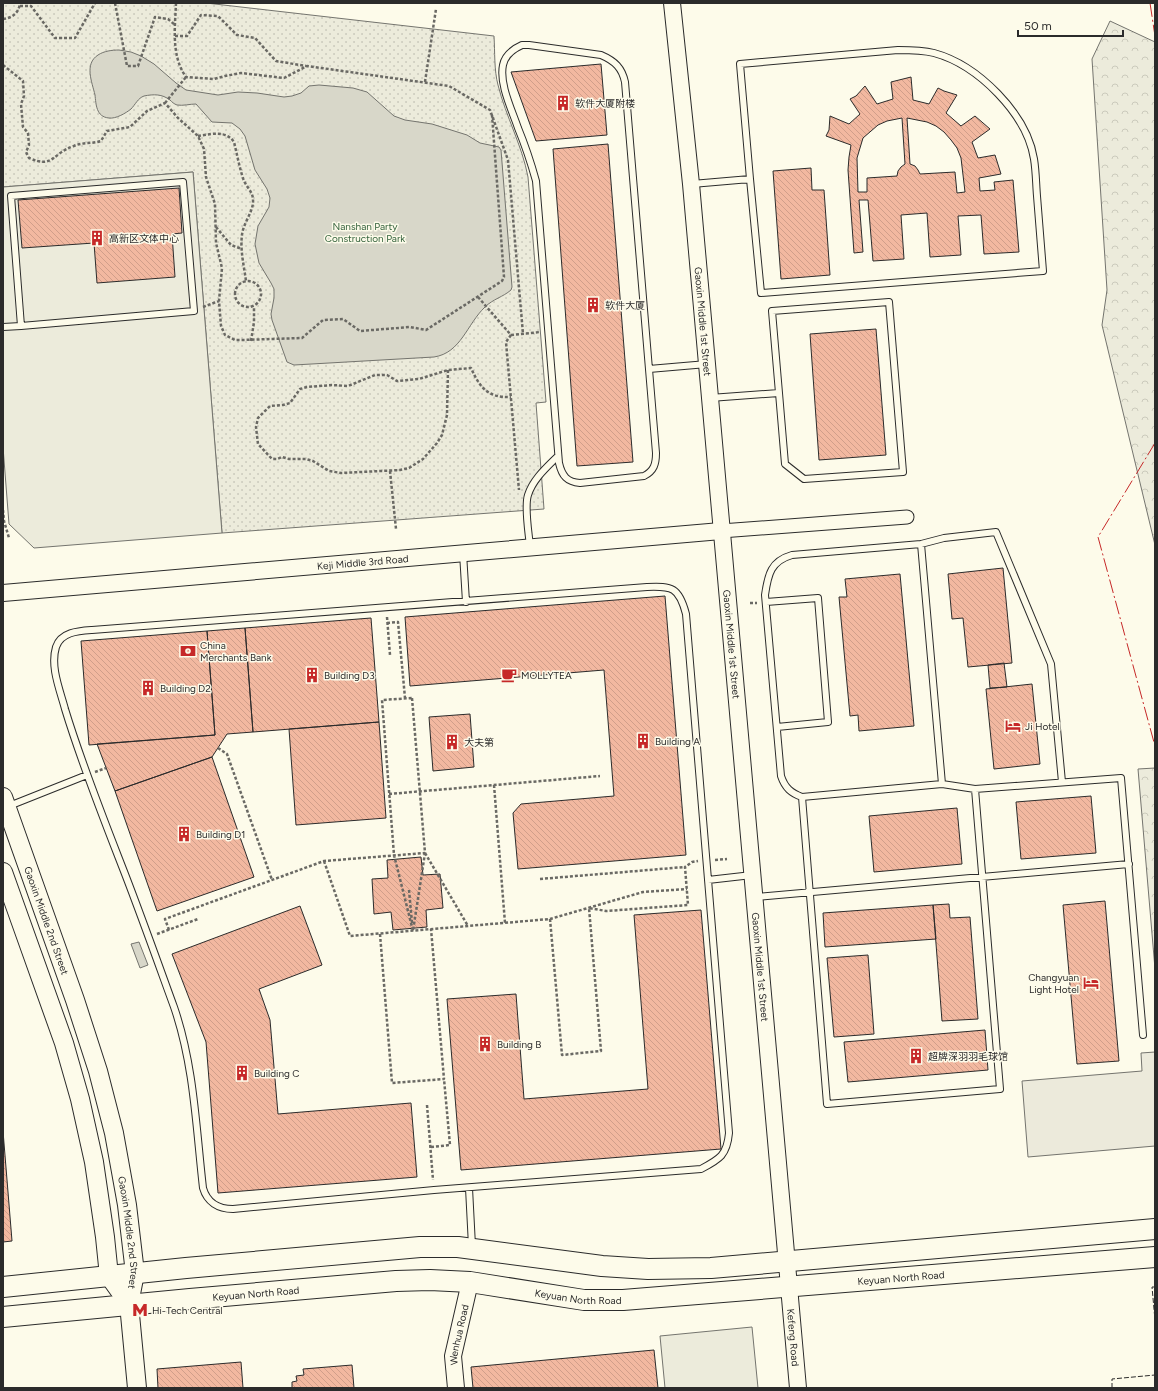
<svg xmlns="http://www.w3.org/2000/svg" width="1158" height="1391" font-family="Figtree,'Noto Sans SC',sans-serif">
<defs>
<pattern id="grass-dots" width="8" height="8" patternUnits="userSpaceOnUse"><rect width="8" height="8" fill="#ecebdb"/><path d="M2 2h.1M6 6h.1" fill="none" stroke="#cbcabc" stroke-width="1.8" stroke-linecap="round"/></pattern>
<pattern id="forest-crowns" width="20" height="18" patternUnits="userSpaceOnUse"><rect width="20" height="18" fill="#ecebdb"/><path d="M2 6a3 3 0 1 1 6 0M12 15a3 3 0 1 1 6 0" fill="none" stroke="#cbcabc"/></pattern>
<pattern id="building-back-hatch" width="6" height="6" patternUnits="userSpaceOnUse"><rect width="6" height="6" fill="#f2b8a0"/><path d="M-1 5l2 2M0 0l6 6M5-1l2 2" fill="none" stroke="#d09e8a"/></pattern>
</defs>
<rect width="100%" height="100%" fill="#fdfbea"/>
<path fill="url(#grass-dots)" stroke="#74746e" d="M3,3H206L494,36C495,52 494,70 498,85C506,117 522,145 528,177L546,402L536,403L544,509L222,533L193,172L3,187Z"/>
<path fill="url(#forest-crowns)" stroke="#74746e" d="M1110,21L1155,42V545L1102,325L1107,290L1092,59Z
M1155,768V969L1138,769Z"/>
<path fill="#ecebdb" stroke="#74746e" d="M193,172L222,533L34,548L9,524L3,447V187Z
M752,1327L758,1388H665L660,1336Z"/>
<path fill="#eceadb" stroke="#74746e" d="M1155,1052V1146L1028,1157L1022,1081L1142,1071L1141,1053Z"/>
<path fill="#d8d7c9" stroke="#74746e" d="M119,50L131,52L141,56L154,64L176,83L186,90L218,95L238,92L257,93L284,97L292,96L301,93L309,86L319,85L353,88L367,92L394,116L405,120L432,124L467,135L480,143L499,147L501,150L512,287L511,290C503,297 493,299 485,307C467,324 461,353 434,357L294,365L287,362L272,320L271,314L274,298V289L271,283L259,263L255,244L258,226L269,207L270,198L267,189L255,170L245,136L240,129L232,123L212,122L196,104C190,104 183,106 177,105C174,104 172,102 170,100C162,94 154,94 144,96C138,98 135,105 131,109C126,113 116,119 109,118C96,117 96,104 95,95C92,82 84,64 98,55C104,51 112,50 119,50Z
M139,942L148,965L140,968L131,944Z"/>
<path fill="url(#building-back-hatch)" stroke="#2b2b2b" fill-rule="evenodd" d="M601,64L607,135L536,141L511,72Z
M911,77L913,100L929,104L938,88L944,91L957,95L946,113L961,126L975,116L990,129L972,142L978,158L995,155L1001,174L979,178L980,191L995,190L994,182L1013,180L1019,252L984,254L981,215L958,216L961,255L930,257L927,213L901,215L904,259L873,261L868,200H859L863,252L854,253L848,170L849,157L851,145L826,136L829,130L830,116L849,124L860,114L850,99L856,96L865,86L877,104L893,99L891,82ZM902,118L905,164L901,167L898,171L897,176L867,178V192H858L857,158L863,138L878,125L887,121ZM907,118L927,122L936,126L944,132L951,140L957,148L961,158L965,192L957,193L955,172L920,174L918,170L915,166L910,164Z
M608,144L633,462L577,466L553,149Z
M811,168L812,190H824L830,275L781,279L773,171Z
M179,188L182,233L172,234L175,277L97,283L94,243L22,248L18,200Z
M876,329L886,455L819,460L810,334Z
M1003,568L1012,663L968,667L963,618L952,619L948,574Z
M900,574L914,726L859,731L858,715L850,716L839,597H847L845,579Z
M665,596L686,855L518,869L513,813L521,804L614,796L604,670L410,686L405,617Z
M371,618L379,722L253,732L245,628Z
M245,628L253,732L227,734L212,757L115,791L97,744L215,735L207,631Z
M207,631L215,735L89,745L81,641Z
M1004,663L1007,687L990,688L988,665Z
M1032,684L1040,764L994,769L986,689Z
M470,714L474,767L433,771L429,717Z
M379,722L386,818L296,825L289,729Z
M212,757L254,877L157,911L115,791Z
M1091,796L1096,853L1021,859L1016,802Z
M957,808L962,864L874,872L869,816Z
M421,857L423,875L440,874L443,908L426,910L427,927L393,930L391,912L374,914L372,879L388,878L387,860Z
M1105,901L1119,1061L1077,1064L1063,905Z
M949,904L950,918L970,917L978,1019L942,1021L933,905Z
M933,905L936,939L825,947L823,913Z
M300,906L322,965L259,989L270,1020L278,1114L411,1103L417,1177L218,1193L206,1042L172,954Z
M701,910L721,1149L461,1170L447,999L516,994L524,1099L648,1089L634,915Z
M868,955L874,1034L834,1037L827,958Z
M985,1030L988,1070L848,1082L844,1042Z
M3,1131L12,1241L3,1242Z
M654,1350L658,1388H473L471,1367Z
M241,1362L243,1388H158L157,1369Z
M352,1365L354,1388H292V1382L297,1381L296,1376L304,1375L303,1369Z"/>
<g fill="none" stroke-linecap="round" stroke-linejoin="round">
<defs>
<path id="service" d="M522,45H529L601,55C615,61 622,68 625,82L656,453C656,464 654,471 644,476L580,483C567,482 562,476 559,463L536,181C531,163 525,145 518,128C512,110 499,84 503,65C505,55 513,49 522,45Z
M692,184L750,179L761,293L1043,271C1041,246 1039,221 1037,196C1036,184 1036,171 1034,159C1027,114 978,65 934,53C922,50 911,50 898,50L740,64L750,179
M3,327L21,326L194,311L183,182L11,196L21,326
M649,369L707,364
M710,398L779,393L785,464L804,479L903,472L889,302L772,311L779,393
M921,544L942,784
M530,547C529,534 524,507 528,495C533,479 547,467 558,456
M463,553L466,602
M647,587C672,586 679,587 686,614L729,1133C727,1155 720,1159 701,1169L434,1190L233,1209C218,1209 207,1202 203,1188C196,1127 194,1065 174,1007C158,963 142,918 125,874C104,820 82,765 65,709C60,690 50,667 56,647C61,632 78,631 92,630Z
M766,602L818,598L828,722L777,727
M1062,782L1051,664L996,532L944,538L921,544L792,555C771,561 768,574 765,595L781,776C785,788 791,793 802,797L942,784L975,789L1121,778L1143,1035
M802,797L827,1104L1000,1089L975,789
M9,806L87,775
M708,880L752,875
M756,897L1129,864
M469,1188L472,1246"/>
<path id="minor" d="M721,531L907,517"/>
<g id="tertiary">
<path id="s1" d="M672,3L691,184L798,1388"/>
<path id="s2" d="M3,593L721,531"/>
<path id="s3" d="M456,1388L453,1356L470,1282"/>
</g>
<g id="secondary">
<path id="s4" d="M3,797L75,1000L98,1071L114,1133L127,1205L135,1273L129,1304L137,1388"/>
<path d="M3,872L64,1043L80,1099L94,1162L105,1237L109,1276L129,1304"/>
</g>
<g id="primary">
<path d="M3,1287L186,1268L420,1247H458L602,1266L648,1269L711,1268L1155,1229"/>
<path id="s5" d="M3,1317L190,1299L396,1281L430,1280L470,1282L584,1300H623L1155,1257"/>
</g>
</defs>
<use href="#service" stroke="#2b2b2b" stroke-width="8"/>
<use href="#minor" stroke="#2b2b2b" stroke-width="15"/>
<use href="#tertiary" stroke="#2b2b2b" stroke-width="18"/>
<use href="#secondary" stroke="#2b2b2b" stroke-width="20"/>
<use href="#primary" stroke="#2b2b2b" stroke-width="22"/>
<path stroke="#6a6964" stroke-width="2.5" stroke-dasharray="3 2" stroke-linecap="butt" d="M115,3L127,66H138L155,17L168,19L175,25
M176,3C175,28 171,56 186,77L214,79L225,76L241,73L284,78L307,66L449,86L490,110L508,160L523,334
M20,6H31L55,38H75L95,3
M3,19C12,18 19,13 20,3
M175,36H187L201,15L218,16L237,35L255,38L276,61L306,66
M3,65L23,81L24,96L21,104L23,127L28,133L29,145L26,152L29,158C54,169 52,153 74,146C82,142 92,144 101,141L107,131L130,127L147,111L165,103L178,118L198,136L204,149L206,177L215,204L216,243L222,268L219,301L221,326L225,335L235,340H242L302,338L323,320L343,319L360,331L410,327L426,330L502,281L504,277L492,115
M425,82L436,9
M165,103L186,77
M198,136C211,134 226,130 234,142C237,154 239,166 243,178C245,186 253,191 253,200C254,211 243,223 242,235C240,250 244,266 246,281
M216,227L231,245L242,249
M235 294a13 13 0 1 1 26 0a13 13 0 1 1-26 0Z
M478,297L511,335
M203,307L219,301
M511,335L506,342L519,490
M511,335L540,332
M251,341L254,322V307
M448,370L447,415L442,435L437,443L423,459L409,468L400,470L341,473L329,471L313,461L306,459H289L282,457L277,459H272L258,444L256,427L258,418L270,406L283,405L290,403L300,389L307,387L332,385L348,386L375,375H387L397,381L419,379L448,370L471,368C480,388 488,398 511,397
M390,471L396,529
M3,510L4,521L9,538
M750,603H757
M387,617L390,655
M387,623L398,622L405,698
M412,698L425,853L413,931L394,855L382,700Z
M218,748L227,754L272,880
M95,772L106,768
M494,785L505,923
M389,794L600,776
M425,853L468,926
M715,860L727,859
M324,861L350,936L550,919L643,892L687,889
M540,879L685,867
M409,890L412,923
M550,919L562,1055L601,1051L589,908L606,911L688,905L685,867L692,862L698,861
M169,930L165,919L324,861L425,853
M157,934L198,919
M380,934L392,1083L444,1079L431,929
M427,1105L433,1180
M431,1147L450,1145L444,1079"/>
<use href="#service" stroke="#fdfbea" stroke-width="6"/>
<use href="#minor" stroke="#fdfbea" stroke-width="13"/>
<use href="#tertiary" stroke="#fdfbea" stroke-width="16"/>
<use href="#secondary" stroke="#fdfbea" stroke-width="18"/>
<use href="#primary" stroke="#fdfbea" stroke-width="20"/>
<path stroke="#2b2b2b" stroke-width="1" stroke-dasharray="5 2" stroke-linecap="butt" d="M1155,1287H1152L1155,1320
M1112,1388V1379L1155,1375"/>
<path stroke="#c62828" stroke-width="1" stroke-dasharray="14 3 2 3" stroke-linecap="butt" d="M1150,3L1155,36
M1155,443L1098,537L1155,746"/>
</g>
<defs>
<symbol id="building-bare" viewBox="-9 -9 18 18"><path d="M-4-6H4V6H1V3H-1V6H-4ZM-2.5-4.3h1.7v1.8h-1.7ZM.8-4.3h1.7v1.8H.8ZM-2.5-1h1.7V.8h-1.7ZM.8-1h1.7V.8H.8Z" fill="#c62828" stroke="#fdfbea" stroke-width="2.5" paint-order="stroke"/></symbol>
<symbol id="bank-bare" viewBox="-9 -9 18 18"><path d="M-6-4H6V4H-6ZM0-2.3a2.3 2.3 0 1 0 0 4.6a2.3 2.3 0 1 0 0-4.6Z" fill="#c62828" stroke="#fdfbea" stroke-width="2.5" paint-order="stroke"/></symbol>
<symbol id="cafe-bare" viewBox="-9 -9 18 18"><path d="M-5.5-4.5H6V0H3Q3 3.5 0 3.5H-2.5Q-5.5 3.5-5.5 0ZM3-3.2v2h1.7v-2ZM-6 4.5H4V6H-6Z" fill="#c62828" stroke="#fdfbea" stroke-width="2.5" paint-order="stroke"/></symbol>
<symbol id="hotel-bare" viewBox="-9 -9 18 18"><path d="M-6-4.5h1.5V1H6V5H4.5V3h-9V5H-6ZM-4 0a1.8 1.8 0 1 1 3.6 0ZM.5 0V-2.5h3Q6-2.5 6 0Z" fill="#c62828" stroke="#fdfbea" stroke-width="2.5" paint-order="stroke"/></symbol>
<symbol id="metro-bare" viewBox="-9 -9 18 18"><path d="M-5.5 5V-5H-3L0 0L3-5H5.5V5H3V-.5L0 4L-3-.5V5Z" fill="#c62828" stroke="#fdfbea" stroke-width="2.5" paint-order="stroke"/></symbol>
</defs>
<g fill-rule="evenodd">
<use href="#building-bare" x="552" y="92" width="22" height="22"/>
<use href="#building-bare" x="86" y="227" width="22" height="22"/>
<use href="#building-bare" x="582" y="294" width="22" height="22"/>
<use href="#bank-bare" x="177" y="640" width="22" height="22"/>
<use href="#building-bare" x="301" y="664" width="22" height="22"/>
<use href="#cafe-bare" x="498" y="664" width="22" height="22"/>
<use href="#building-bare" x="137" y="677" width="22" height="22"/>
<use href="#hotel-bare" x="1002" y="715" width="22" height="22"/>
<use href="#building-bare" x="632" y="730" width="22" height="22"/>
<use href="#building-bare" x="441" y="731" width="22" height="22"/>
<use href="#building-bare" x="173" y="823" width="22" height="22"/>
<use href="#hotel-bare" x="1080" y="972" width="22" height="22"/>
<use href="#building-bare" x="474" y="1033" width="22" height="22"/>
<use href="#building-bare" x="905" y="1045" width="22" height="22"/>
<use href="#building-bare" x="231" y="1062" width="22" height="22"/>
<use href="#metro-bare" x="129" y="1299" width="22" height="22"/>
</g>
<g text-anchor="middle" stroke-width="3" stroke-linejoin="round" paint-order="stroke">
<g font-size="10" fill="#2b2b2b" stroke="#fdfbea" text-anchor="start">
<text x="575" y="107">软件大厦附楼</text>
<text x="109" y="242">高新区文体中心</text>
<text x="605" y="309">软件大厦</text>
<text x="200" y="649">China<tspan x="200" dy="12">Merchants Bank</tspan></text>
<text x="324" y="679">Building D3</text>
<text x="521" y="679">MOLLYTEA</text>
<text x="160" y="692">Building D2</text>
<text x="1025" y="730">Ji Hotel</text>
<text x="655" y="745">Building A</text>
<text x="464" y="746">大夫第</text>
<text x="196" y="838">Building D1</text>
<text x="1079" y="981" text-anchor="end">Changyuan<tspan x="1079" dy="12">Light Hotel</tspan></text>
<text x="497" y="1048">Building B</text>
<text x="928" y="1060">超牌深羽羽毛球馆</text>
<text x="254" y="1077">Building C</text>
<text x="152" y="1314">Hi-Tech Central</text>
</g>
<g font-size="10" fill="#34623c" stroke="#fdfbea">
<text x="365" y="230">Nanshan Party<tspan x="365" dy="12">Construction Park</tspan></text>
</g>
<g font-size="10" fill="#2b2b2b" stroke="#fdfbea">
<text dy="4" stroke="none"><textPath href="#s1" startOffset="320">Gaoxin Middle 1st Street</textPath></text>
<text dy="4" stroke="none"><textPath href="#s2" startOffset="361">Keji Middle 3rd Road</textPath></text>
<text dy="4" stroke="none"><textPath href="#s1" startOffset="644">Gaoxin Middle 1st Street</textPath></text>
<text dy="4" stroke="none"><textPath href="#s4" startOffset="131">Gaoxin Middle 2nd Street</textPath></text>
<text dy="4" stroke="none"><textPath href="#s1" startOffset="968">Gaoxin Middle 1st Street</textPath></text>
<text dy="4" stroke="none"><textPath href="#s4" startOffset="455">Gaoxin Middle 2nd Street</textPath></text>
<text dy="4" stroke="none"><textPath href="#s5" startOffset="902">Keyuan North Road</textPath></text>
<text dy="4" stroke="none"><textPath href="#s5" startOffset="254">Keyuan North Road</textPath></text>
<text dy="4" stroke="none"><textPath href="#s5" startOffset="578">Keyuan North Road</textPath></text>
<text dy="4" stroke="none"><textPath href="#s3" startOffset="54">Wenhua Road</textPath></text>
<text dy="4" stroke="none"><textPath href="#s1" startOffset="1340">Kefeng Road</textPath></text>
</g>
</g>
<rect width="1158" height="1391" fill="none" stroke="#2b2b2b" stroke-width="8"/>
<path d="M1018 30v6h105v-6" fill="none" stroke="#2b2b2b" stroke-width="2"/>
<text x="1024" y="30" font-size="12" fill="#2b2b2b" stroke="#fdfbea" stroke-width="3" paint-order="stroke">50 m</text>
</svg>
